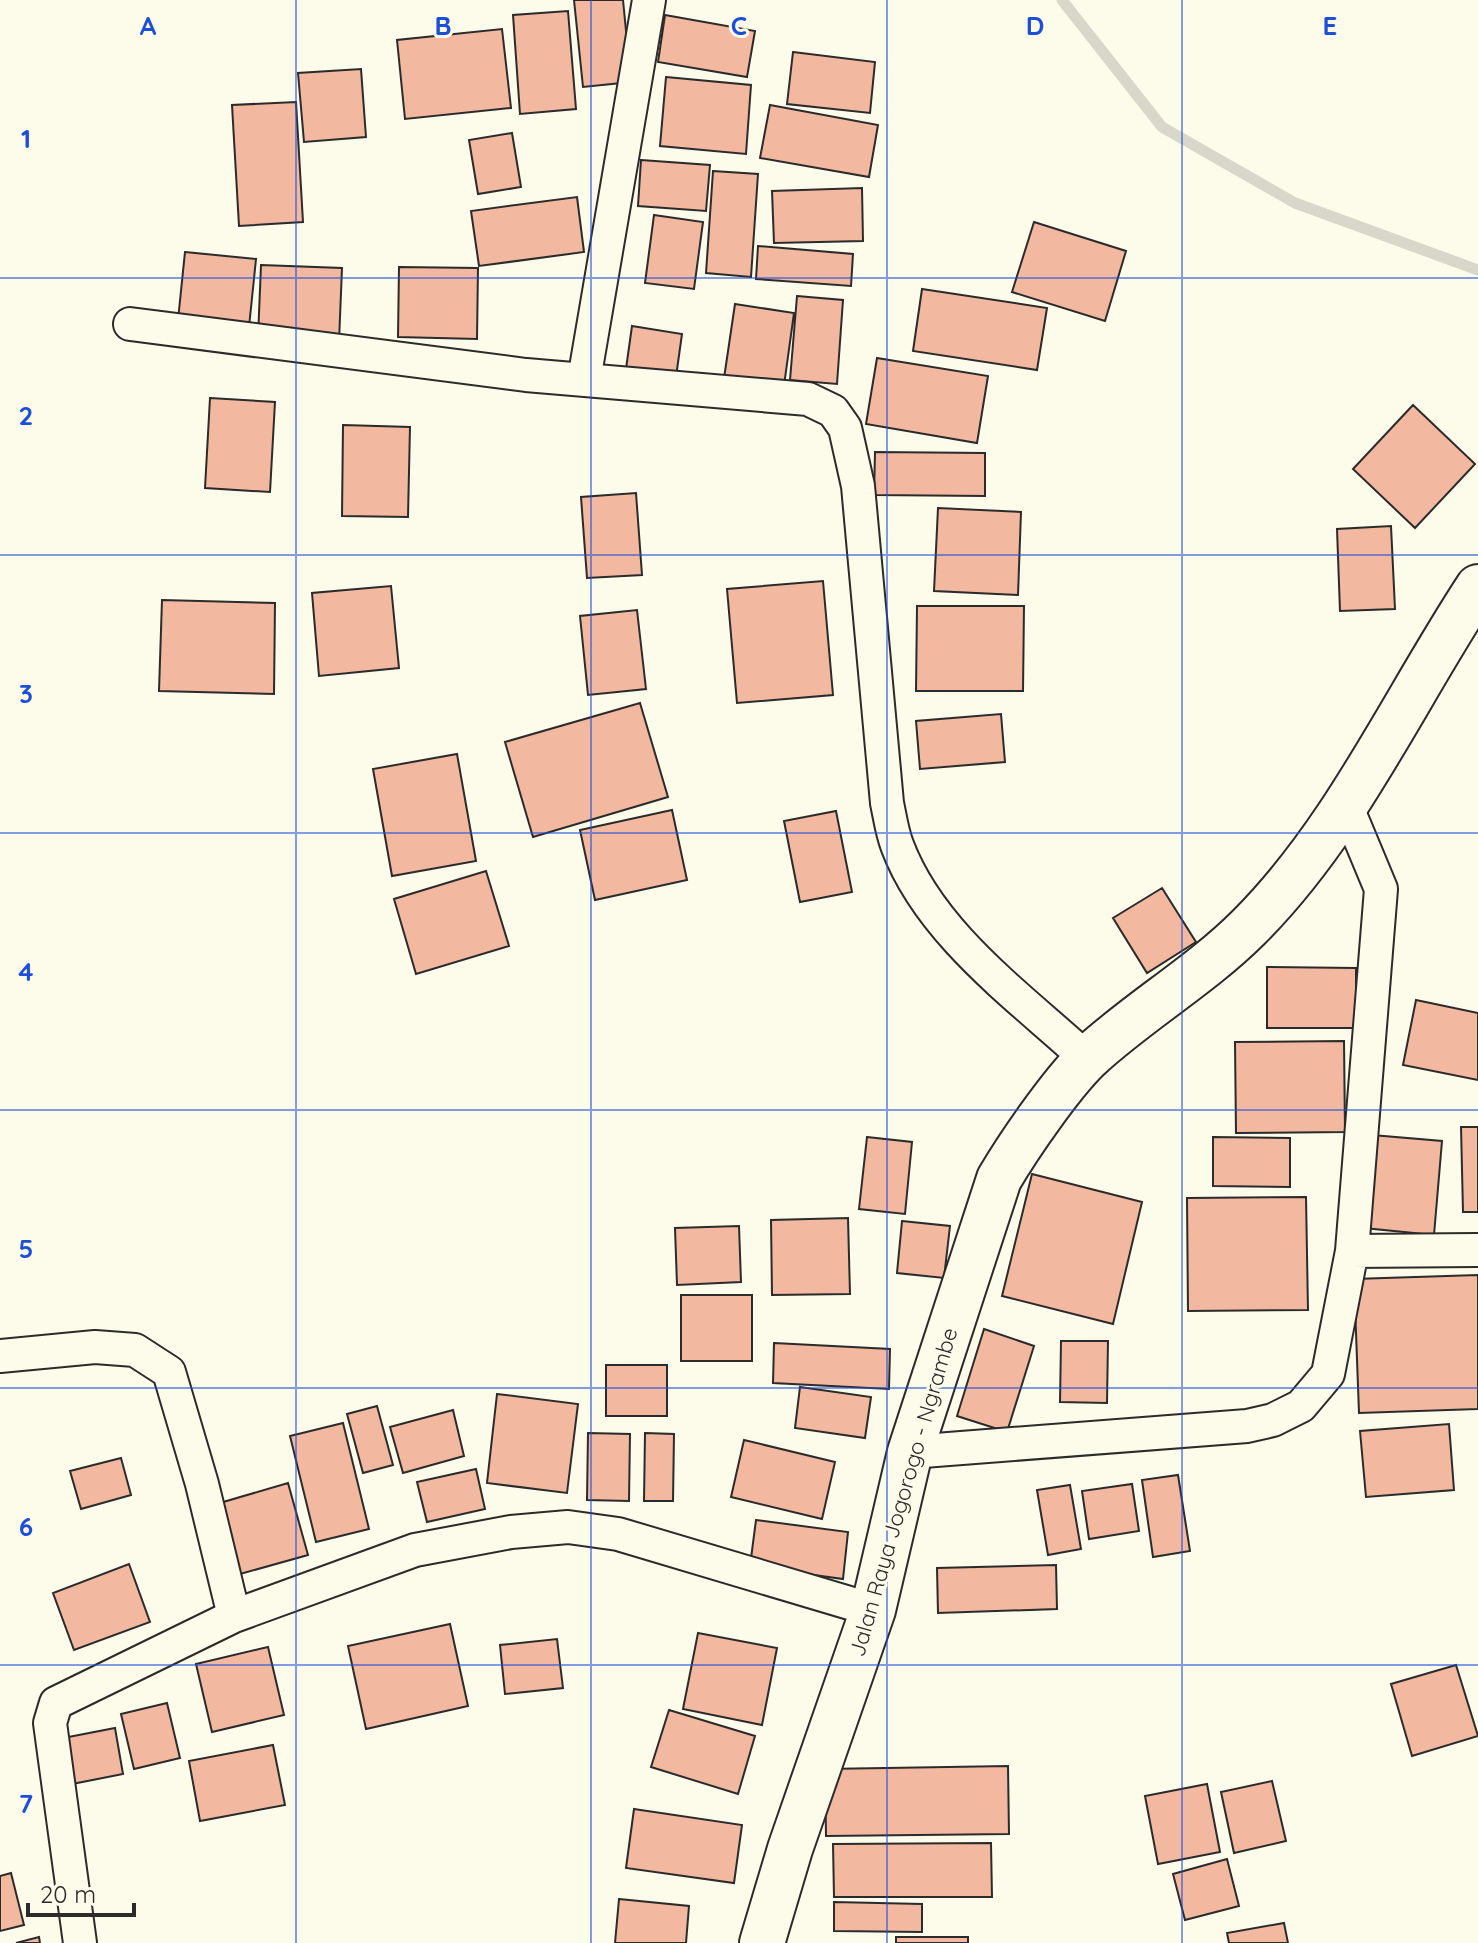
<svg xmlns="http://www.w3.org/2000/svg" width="1478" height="1943" font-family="Quicksand,sans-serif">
<rect width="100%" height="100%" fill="#fdfbea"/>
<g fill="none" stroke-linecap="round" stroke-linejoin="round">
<path stroke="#d8d7c9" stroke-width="11" d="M1062,0L1162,127L1295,203L1478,270"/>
</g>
<path fill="#f2b8a0" stroke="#2b2b2b" stroke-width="2" d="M574,0H623L631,82L583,87Z
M568,11L576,109L520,114L513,15Z
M665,15L755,31L747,77L658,62Z
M502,29L511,108L405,119L397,40Z
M793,52L875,62L870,113L787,104Z
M361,69L366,137L304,142L298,73Z
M666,77L751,85L746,154L660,146Z
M296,102L303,222L239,226L232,105Z
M770,105L878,125L869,177L760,158Z
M512,133L521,187L478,194L469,140Z
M641,160L710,165L706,211L638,206Z
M713,171L758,174L751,277L706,273Z
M862,188L863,241L774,243L772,191Z
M577,197L584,252L479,266L471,211Z
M654,215L703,222L694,289L645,283Z
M1034,222L1126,251L1105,321L1012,292Z
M758,246L853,254L851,286L756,279Z
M185,252L256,259L249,327L178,320Z
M261,265L342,268L339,342L258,338Z
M399,267L478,268L477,339L398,337Z
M922,289L1047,308L1037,370L913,351Z
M797,296L843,300L837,384L790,380Z
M735,304L794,313L783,393L723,385Z
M632,326L682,334L675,384L625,376Z
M877,358L988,376L977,443L866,424Z
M210,398L275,402L270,492L205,488Z
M1413,405L1475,464L1415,528L1353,469Z
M343,425L410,427L408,517L342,516Z
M875,452L985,453V496L874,495Z
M636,493L642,575L587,578L581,497Z
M938,508L1021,512L1018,595L934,591Z
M1391,526L1395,609L1340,611L1337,529Z
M823,581L833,695L737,703L727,589Z
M391,586L399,668L319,676L312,593Z
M162,600L275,603L274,694L159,691Z
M917,606H1024L1023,691H916Z
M637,610L646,689L588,695L580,616Z
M640,703L668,797L533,837L505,742Z
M1001,714L1005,762L920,769L916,721Z
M457,754L476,861L392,876L373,769Z
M672,810L687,880L595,900L580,830Z
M836,811L852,892L800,902L784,821Z
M486,871L509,946L416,974L394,899Z
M1162,888L1196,942L1147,973L1113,918Z
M1267,967L1356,968V1028H1267Z
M1416,1000L1478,1013V1080L1403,1065Z
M1344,1041L1345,1132L1236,1133L1235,1042Z
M1461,1127H1478V1212H1463Z
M1372,1135L1442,1141L1434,1235L1364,1228Z
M867,1137L912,1142L905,1214L859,1209Z
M1213,1137L1290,1138V1187L1213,1186Z
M1032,1174L1142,1202L1113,1324L1002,1296Z
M1306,1197L1308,1310L1188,1311L1187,1198Z
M848,1218L850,1294L772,1295L771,1220Z
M902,1221L950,1226L944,1278L897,1273Z
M739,1226L741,1282L677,1285L675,1228Z
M1478,1275V1409L1359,1413L1354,1279Z
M681,1295H752V1361H681Z
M984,1329L1034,1346L1007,1432L957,1416Z
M1061,1341H1108L1107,1403L1060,1402Z
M774,1343L890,1349L889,1389L773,1383Z
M606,1365H667V1416H606Z
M800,1387L871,1397L865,1438L795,1428Z
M497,1394L578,1404L567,1493L487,1483Z
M377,1406L393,1465L363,1473L347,1414Z
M453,1410L464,1456L403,1473L390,1427Z
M343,1423L369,1529L316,1542L290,1436Z
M1449,1424L1454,1490L1366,1497L1360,1431Z
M588,1433L630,1434L629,1501L587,1500Z
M645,1433L674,1434L673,1501H644Z
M744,1440L835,1462L822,1519L731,1497Z
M121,1458L131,1495L81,1509L70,1471Z
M476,1469L485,1509L427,1522L417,1482Z
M1178,1475L1190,1551L1153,1557L1142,1480Z
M288,1483L308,1555L233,1576L213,1505Z
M1132,1484L1139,1531L1089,1539L1082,1491Z
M1070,1485L1081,1549L1048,1555L1037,1490Z
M756,1520L848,1532L843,1579L750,1566Z
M129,1564L150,1622L74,1650L53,1593Z
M1056,1565L1057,1609L938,1613L937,1568Z
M450,1624L468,1706L366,1729L348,1646Z
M698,1633L777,1648L762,1725L683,1709Z
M557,1639L563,1688L505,1694L500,1645Z
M268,1647L284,1715L212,1732L196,1664Z
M1456,1665L1478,1736L1412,1756L1391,1684Z
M167,1703L180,1758L134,1769L121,1714Z
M669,1710L755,1736L738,1794L651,1767Z
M115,1728L123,1774L67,1785L58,1739Z
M273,1745L285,1805L200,1821L189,1761Z
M1008,1766L1009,1834L826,1836L825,1769Z
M1272,1781L1286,1841L1234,1853L1221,1792Z
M1207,1784L1220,1852L1158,1864L1145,1796Z
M634,1809L742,1825L734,1883L626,1868Z
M991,1843L992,1897H834L833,1844Z
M1227,1859L1239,1906L1185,1920L1173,1874Z
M11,1873L24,1925L0,1931V1876Z
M619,1899L689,1906L686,1943H615Z
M834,1902L922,1904V1932L834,1931Z
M1284,1923L1288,1943H1229L1227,1933Z
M39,1937L40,1943H16Z
M896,1937H968V1943H896Z"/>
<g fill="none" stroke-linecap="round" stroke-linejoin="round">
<defs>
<path id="minor" d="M130,324L526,375L808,399L833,411L845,428L858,486L887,803C890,817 892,832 897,845C930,934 1020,997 1087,1059
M584,380L649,0
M1352,1251L1478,1250
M0,1356L95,1347L135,1350L169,1372L202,1484L234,1616
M910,1452L1247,1426L1273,1420L1301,1406L1328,1374L1352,1251L1381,889L1346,805
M80,1943L50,1723L56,1703L234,1616L415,1550L511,1532L568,1527L618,1534L873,1610"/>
<path id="secondary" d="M762,1943L790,1849L873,1610L910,1452L999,1179C1019,1145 1061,1084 1089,1057C1139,1011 1200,976 1249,927C1346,830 1403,701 1478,587"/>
</defs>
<use href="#minor" stroke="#2b2b2b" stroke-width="36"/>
<use href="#secondary" stroke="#2b2b2b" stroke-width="48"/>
<use href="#minor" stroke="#fdfbea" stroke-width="32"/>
<use href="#secondary" stroke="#fdfbea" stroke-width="44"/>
</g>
<path fill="none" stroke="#1d4ed8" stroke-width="2" stroke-opacity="0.55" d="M296,0V1943M591,0V1943M887,0V1943M1182,0V1943M0,278H1478M0,555H1478M0,833H1478M0,1110H1478M0,1388H1478M0,1665H1478"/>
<g text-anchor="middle" stroke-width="6" stroke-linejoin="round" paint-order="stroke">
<g font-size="22" fill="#2b2b2b" stroke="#fdfbea">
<text transform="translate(903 1492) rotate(-74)" y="8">Jalan Raya Jogorogo - Ngrambe</text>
</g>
</g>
<g font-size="26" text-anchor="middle" font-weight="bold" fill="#1d4ed8" stroke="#fdfbea" stroke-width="6" stroke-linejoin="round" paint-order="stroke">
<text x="148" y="35">A</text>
<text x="443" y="35">B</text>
<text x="739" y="35">C</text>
<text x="1035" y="35">D</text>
<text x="1330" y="35">E</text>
<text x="26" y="148">1</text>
<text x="26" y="425">2</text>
<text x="26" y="703">3</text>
<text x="26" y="981">4</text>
<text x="26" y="1258">5</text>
<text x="26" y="1536">6</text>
<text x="26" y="1813">7</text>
</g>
<path d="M28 1903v12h106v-12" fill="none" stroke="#2b2b2b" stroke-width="4"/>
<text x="40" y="1903" font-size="24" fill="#2b2b2b" stroke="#fdfbea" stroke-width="6" paint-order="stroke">20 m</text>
</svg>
